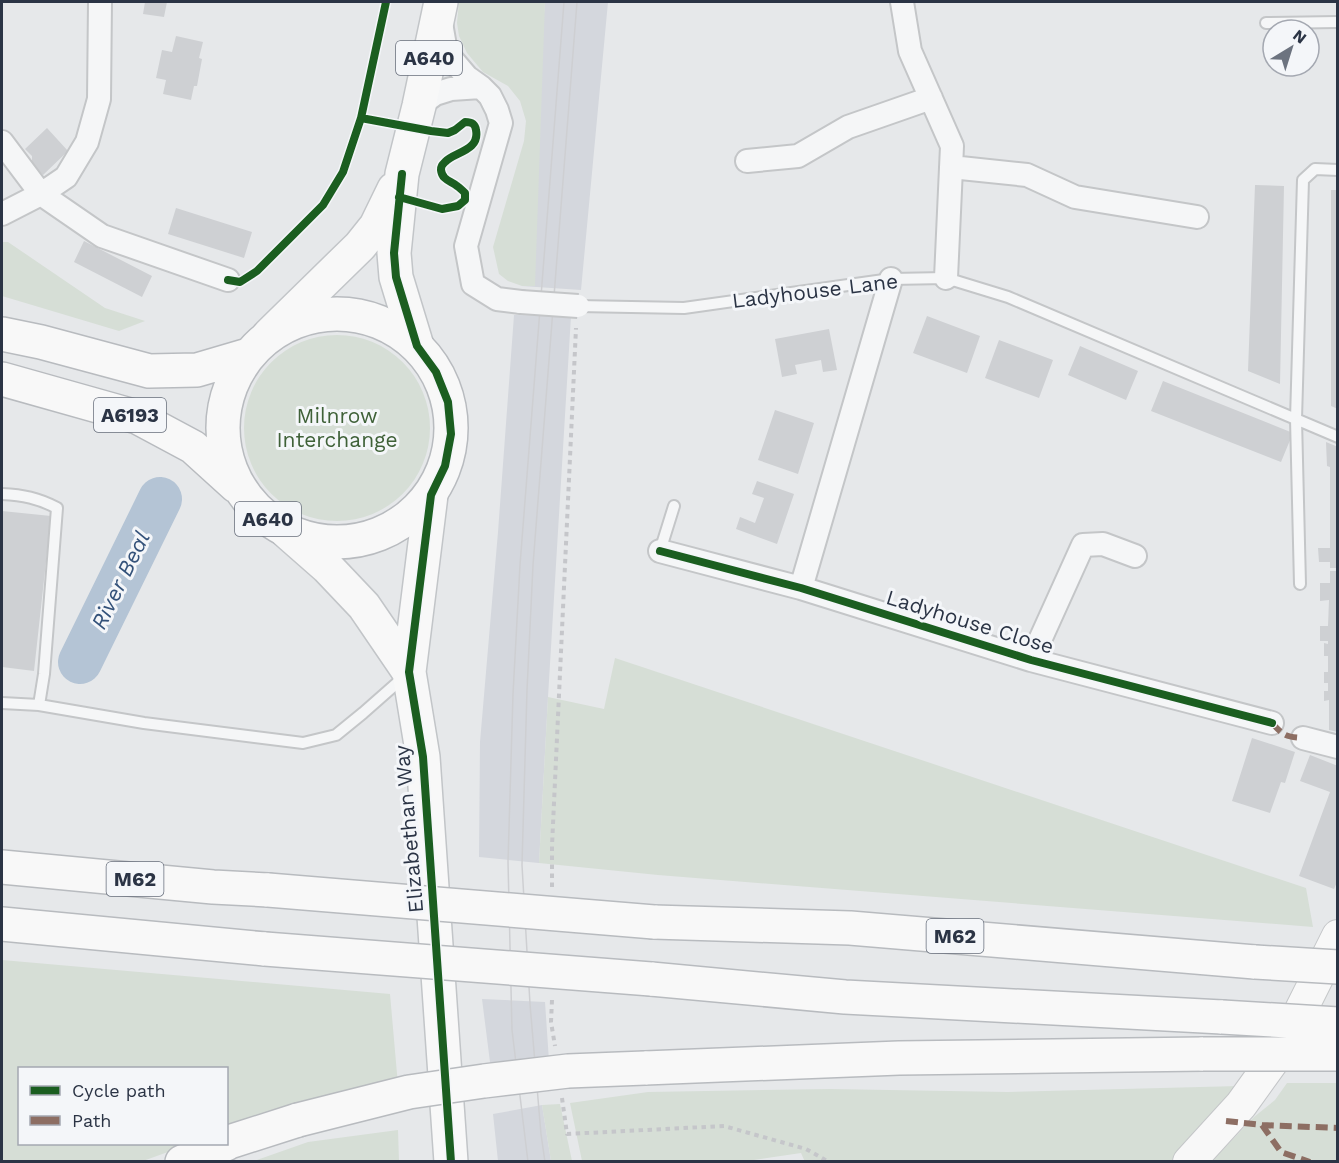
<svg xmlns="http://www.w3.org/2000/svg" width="1339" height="1163" font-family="'Work Sans',sans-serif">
<rect width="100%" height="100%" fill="#e6e8ea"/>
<path fill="#d4d7dd" d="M545,2H608L581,290L522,286Z
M514,315L571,316L548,697L539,863L479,857L480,742L498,532Z
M482,999L545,1002L549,1061L491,1070Z
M542,1105L551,1161H498L493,1114Z"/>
<path fill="#d6ded6" d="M459,2H545L535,286H522L508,281L499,274L493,247L524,141L526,121L520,101L508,86L483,72L467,53L459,36L457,23Z
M2,242H8L105,308L145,321L119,331L2,296Z
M244 428a93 93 0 1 1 186 0a93 93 0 1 1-186 0Z
M615,658L1306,888L1313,927L658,875L539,863L548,697L604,709Z
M2,960L390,994L398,1085L289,1106L227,1129L226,1068H20V1144H190L143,1161H2Z
M1287,1083H1337V1161H1212L1254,1117L1275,1100Z
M1239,1086L1170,1162H805L801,1153L740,1162L582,1161L570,1103L648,1092L830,1089L1008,1092Z
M560,1104L572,1161H551L542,1105Z
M398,1130L399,1161H254L308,1142Z"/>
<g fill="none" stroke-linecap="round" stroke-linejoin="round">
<path stroke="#b4c4d5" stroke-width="44" d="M80,662L160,499"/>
</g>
<path fill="#ced0d3" d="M145,2H167L164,17L143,14Z
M176,36L203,42L199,58L202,59L197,86H194L191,100L163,94L166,80L156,78L162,50L172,52Z
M47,128L68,151L43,175L32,163V156L25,149Z
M1255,185L1284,186L1280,384L1248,371Z
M1331,190H1338V409L1331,406Z
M176,208L252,232L244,258L168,234Z
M84,241L152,276L142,297L74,262Z
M927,316L980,336L967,373L913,353Z
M829,329L837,370L823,372L821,360L795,365L797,374L782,377L775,339Z
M999,340L1053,360L1039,398L985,378Z
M1080,346L1138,371L1126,400L1068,375Z
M1163,381L1293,433L1281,462L1151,411Z
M775,410L814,423L798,474L758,460Z
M1326,442L1338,447V568H1330V562H1319L1318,548H1330V467L1327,466Z
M757,481L794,494L777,544L736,529L740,517L755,523L764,498L752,494Z
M2,511L51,516L34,671L2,667Z
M1330,571H1338V732L1329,730V700L1324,701V691H1328V683H1324V672H1328V656H1324V643L1328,644V641H1320V626H1328L1329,600L1320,601V583H1330Z
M1252,738L1295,752L1285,783L1281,782L1270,813L1232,801Z
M1310,755L1338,766V880L1334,889L1299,876L1330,792L1300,781Z"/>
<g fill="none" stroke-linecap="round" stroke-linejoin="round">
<defs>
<path id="lane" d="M1266,23L1338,22
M578,306L684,308L891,279L946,278L1008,297L1338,437
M2,494C23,495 38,498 57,508L44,674L39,705L144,723L303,743L336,735L363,713L405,676
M660,551L674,506
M1300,584L1296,419L1303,180L1315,169L1338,170
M2,703L39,705"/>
<path id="street" d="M902,2L910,51L952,146L946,278
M441,23L445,46L450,57L467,77L481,87L490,96L497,110L501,123L466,246L473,284L497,299L521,302
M419,106L435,94L451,89L481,87
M2,142L41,194L102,236L228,280
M747,161L798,156L848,127L931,98
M951,167L1027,175L1075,197L1197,217
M2,214L41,194L66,177L87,142L99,99L100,2
M660,551L801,588L1031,660L1272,723
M801,588L891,279
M1031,660L1083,545L1103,544L1135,556
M1303,738L1338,747"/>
<path id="secondary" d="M1189,1162L1241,1105L1282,1048L1338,936"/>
<path id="primary" d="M269,335L360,246L376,226L394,189
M417,346L396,277L394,253L402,174L419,106L441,2
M431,495L409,672L423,757L451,1162
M286,531L327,567L364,606L409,672"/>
<path id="highway" d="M223 428a114 114 0 1 1 228 0a114 114 0 1 1-228 0Z
M2,334L41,342L149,371L197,370L248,355
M2,379L137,417L193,447L236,486
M2,867L213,887L268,890
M654,922L850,928L1255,962
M2,924L265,949
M651,979L845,997L1222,1017
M645,1068L899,1058L1203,1054
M226,1143L298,1120
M182,1162L226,1144"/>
</defs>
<use href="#lane" stroke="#c4c6c8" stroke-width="14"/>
<use href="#street" stroke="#c4c6c8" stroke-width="26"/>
<use href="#secondary" stroke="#c4c6c8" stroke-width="34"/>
<use href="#primary" stroke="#c2c5c8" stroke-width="36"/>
<use href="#highway" stroke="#b8bbbf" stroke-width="36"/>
<path stroke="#c5c6ca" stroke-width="4" stroke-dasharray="4.5 4.5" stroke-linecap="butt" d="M552,887V846L576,328
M552,1000L551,1022L555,1046
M562,1098L567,1134L724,1126L806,1149L829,1162"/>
<use href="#lane" stroke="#f5f6f7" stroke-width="10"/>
<use href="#street" stroke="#f5f6f7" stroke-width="22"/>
<use href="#secondary" stroke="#f8f8f8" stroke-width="32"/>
<use href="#primary" stroke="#f8f8f8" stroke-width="33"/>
<use href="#highway" stroke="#f8f8f8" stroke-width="33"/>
<path stroke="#cecfd2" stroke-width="1.5" d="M528,1162L512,1030L508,862L513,694L520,565L564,2
M545,1162L541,1134L530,1004L522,865L527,690L533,565L577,2"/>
<defs>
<path id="street-bridge" d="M521,302L578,306"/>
<path id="highway-bridge" d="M268,890L654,922
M265,949L651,979
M1255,962L1338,967
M1222,1017L1338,1024
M1203,1054H1338
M298,1120L409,1092L484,1081L568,1071L645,1068"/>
</defs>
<use href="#street-bridge" stroke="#c4c6c8" stroke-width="26" stroke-linecap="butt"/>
<use href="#highway-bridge" stroke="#b8bbbf" stroke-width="36" stroke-linecap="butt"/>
<use href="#street-bridge" stroke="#f5f6f7" stroke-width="22"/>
<use href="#highway-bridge" stroke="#f8f8f8" stroke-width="33"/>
<path stroke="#8d6e63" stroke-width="6" stroke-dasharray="12 6" stroke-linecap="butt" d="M1272,723C1283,735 1285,737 1303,738
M1226,1121L1262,1125L1338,1128
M1262,1125L1281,1152L1310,1162"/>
<defs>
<path id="cycleway" d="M361,118L431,131L448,133L455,130L465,122C471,122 475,123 476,130C480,151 454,152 445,162C442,165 441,166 441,170C442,180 451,181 457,186C460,188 462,190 465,193V200L458,206L442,209L399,197
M402,174L394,253L396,277L417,346L436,372L448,402L451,434L445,466L431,495L409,672L423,757L451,1162
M228,280L240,282L257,271L323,205L343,172L361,118L386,2
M660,551L801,588L1031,660L1272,723"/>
</defs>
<use href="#cycleway" stroke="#f4f6f9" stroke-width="11"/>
<use href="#cycleway" stroke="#1b5e20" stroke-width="8"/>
</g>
<g text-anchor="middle" stroke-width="6" stroke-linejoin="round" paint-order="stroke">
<g fill="#f4f6f9" stroke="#676e7b" stroke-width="1.5">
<rect x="396" y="41" width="66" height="34" rx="4.5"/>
<rect x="94" y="398" width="72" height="34" rx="4.5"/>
<rect x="235" y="502" width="66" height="34" rx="4.5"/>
<rect x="106.5" y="862" width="57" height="34" rx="4.5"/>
<rect x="926.5" y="919" width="57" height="34" rx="4.5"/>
</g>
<g font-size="20" font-weight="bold" fill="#2b3445">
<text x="429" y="65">A640</text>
<text x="130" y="422">A6193</text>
<text x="268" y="526">A640</text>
<text x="135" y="886">M62</text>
<text x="955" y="943">M62</text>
</g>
<g font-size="21" fill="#2b3445" stroke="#f4f6f9">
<text transform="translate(815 291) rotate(-7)" y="7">Ladyhouse Lane</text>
<text transform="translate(970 622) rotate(17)" y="7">Ladyhouse Close</text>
<text transform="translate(409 829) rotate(-95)" y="7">Elizabethan Way</text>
</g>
<g font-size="21" fill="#3f6138" stroke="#f4f6f9">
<text x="337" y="423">Milnrow<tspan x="337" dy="24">Interchange</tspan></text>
</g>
<g font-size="22" font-style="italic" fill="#34527a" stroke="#f4f6f9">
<text transform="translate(120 580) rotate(-64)" y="8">River Beal</text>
</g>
</g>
<rect width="1339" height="1163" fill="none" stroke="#2b3445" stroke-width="6"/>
<rect x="18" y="1067" width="210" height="78" fill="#f4f6f9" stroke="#a4a8b1" stroke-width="1.5"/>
<rect x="30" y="1086" width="30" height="9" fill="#1b5e20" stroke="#a4a8b1" stroke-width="1.5"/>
<text x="72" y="1097" font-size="18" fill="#2b3445">Cycle path</text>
<rect x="30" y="1116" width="30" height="9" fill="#8d6e63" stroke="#a4a8b1" stroke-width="1.5"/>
<text x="72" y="1127" font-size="18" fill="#2b3445">Path</text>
<g transform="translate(1291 48) rotate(38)"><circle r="28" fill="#f4f6f9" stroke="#a4a8b1" stroke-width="1.5"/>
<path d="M0-4.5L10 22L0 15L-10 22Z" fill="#6c737f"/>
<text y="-9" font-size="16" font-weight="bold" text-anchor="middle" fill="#2b3445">N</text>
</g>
</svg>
